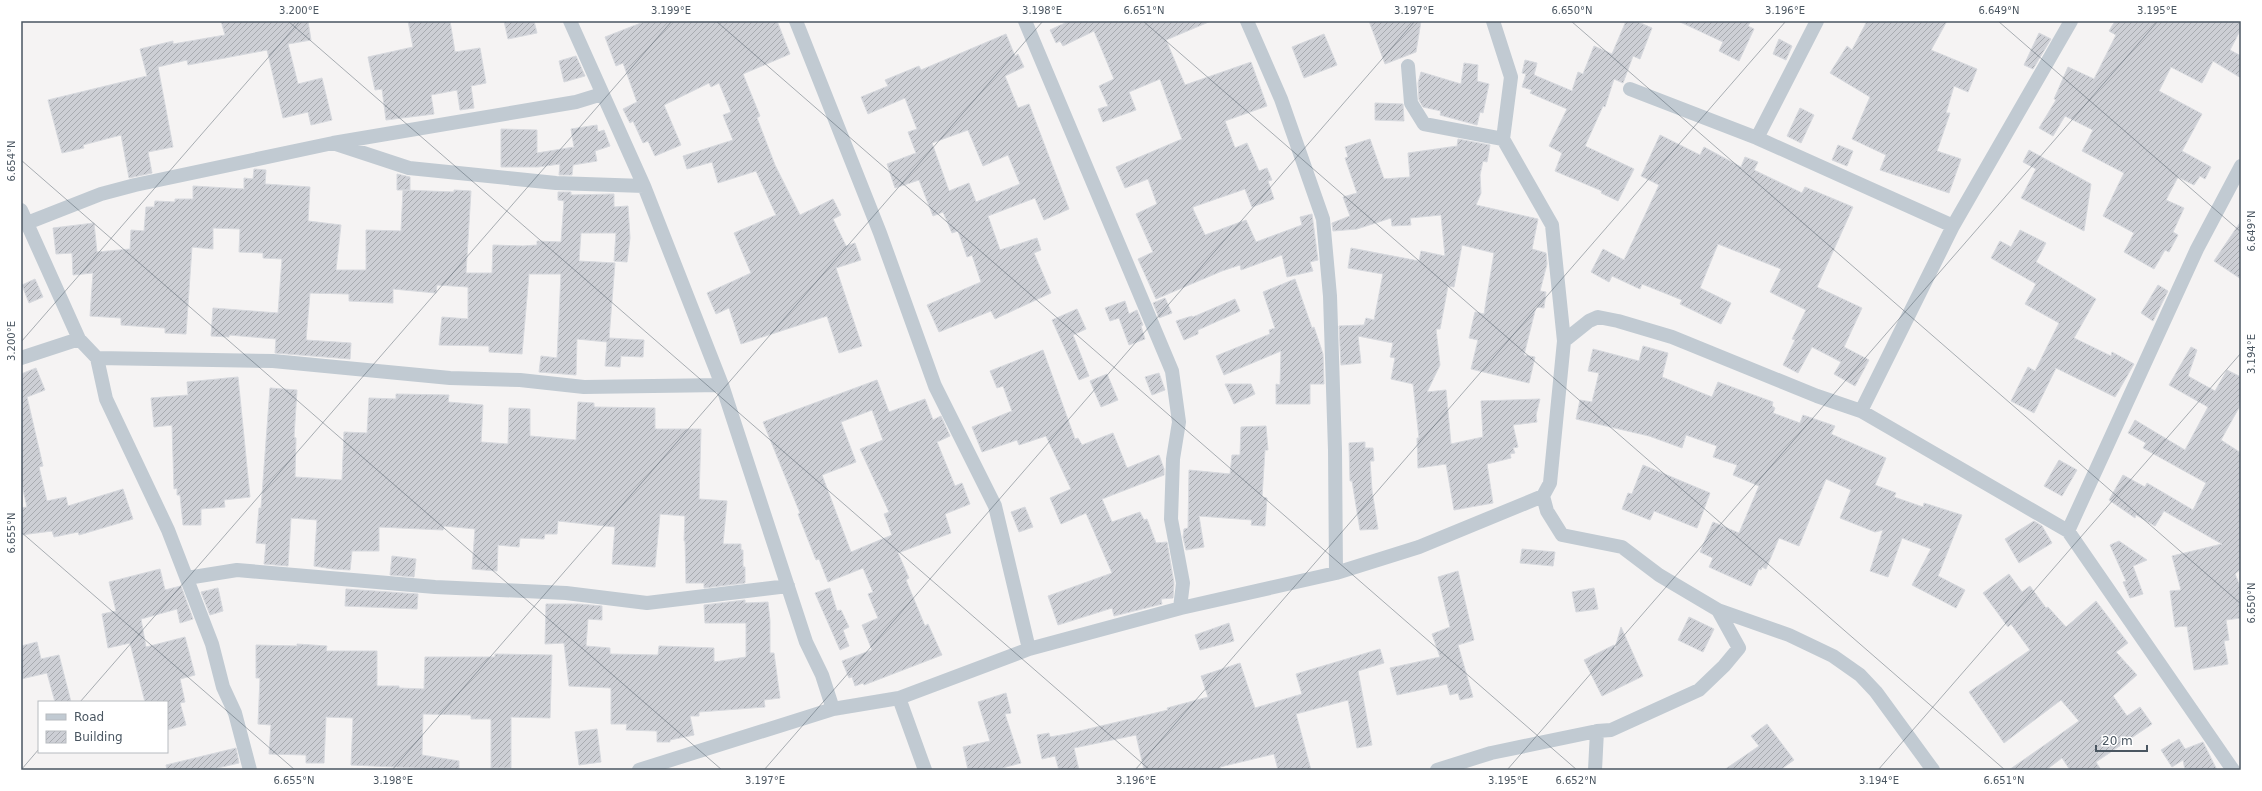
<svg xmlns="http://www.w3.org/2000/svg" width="2262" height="791" font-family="'DejaVu Sans',sans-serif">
<defs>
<pattern id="building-hatch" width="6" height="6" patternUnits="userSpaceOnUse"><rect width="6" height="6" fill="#cdcfd5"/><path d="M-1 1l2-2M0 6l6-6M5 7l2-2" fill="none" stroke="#a8abb0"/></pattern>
</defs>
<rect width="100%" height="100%" fill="#f5f3f3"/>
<path fill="url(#building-hatch)" stroke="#d7d9de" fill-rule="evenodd" d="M221,21H308L311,40L288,44L298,84L322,78L332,120L311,125L308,112L283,118L267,50L188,65L187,60L158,67L173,147L148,152L152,173L129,178L121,135L83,145L84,148L62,153L48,100L147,76L140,49L173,41V44L225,35Z
M408,21H450L455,52L480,48L486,83L471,86L474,108L460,110L457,90L431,95L434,114L386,120L382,89L375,90L368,57L413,47Z
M504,21H534L537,33L508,39Z
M646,21H777L790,54L743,74L760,116L757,118L775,165L800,215L833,199L841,215L833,219L846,246L855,243L861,260L836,268L862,346L839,353L827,316L741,344L729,308L716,314L707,293L751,273L734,233L776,215L756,171L718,183L712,162L687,169L683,156L733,140L723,115L731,112L719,83L711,87L709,83L664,105L681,145L655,156L648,141L643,143L633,121L630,123L623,109L637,102L623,63L616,66L605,37Z
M1069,21H1211L1166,40L1185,85L1251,62L1267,106L1225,121L1235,148L1247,143L1259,171L1267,168L1272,180L1268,181L1274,199L1252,207L1245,189L1193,207V209L1205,235L1246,220L1256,242L1302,225L1300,217L1312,214L1318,260L1310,262L1313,271L1287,277L1282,255L1241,270L1240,265L1222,271L1156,299L1138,259L1153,252L1136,214L1157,204L1148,179L1125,188L1116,167L1182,139L1160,79L1129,92L1136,110L1103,122L1098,109L1108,106L1099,86L1114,79L1094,31L1063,46L1060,41L1056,43L1050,30Z
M1369,21H1421L1416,52L1385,64Z
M1626,21H1636L1652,28L1640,59L1633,56L1623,83L1614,79L1605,107L1603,106L1585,146L1634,169L1618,201L1601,193L1602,191L1555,171L1562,153L1549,146L1567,109L1530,93L1532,90L1522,87L1526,74L1522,73L1525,60L1537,63L1534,75L1572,91L1578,72L1583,74L1594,46L1612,54Z
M1678,21H1751L1748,26L1754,29L1739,61L1719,51L1723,42Z
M1867,21H1947L1931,50L1977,69L1968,92L1954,86L1946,113H1950L1937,151L1961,159L1949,193L1880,170L1886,155L1852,139L1870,97L1830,73L1847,46L1852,50Z
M2115,21H2241V29L2230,50L2241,56V78L2213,61L2202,83L2171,67L2159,91L2202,114L2182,151L2211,167L2205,179L2200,176L2194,185L2178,177L2166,200L2184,208L2173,232L2178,235L2169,252L2165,250L2154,269L2124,252L2134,233L2103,216L2124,173L2082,151L2093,130L2065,116L2053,136L2039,128L2056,100L2054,99L2068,67L2094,79L2116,35L2109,31Z
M2039,33L2051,39L2033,69L2024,65Z
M1006,34L1015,56L1018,54L1024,67L1005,76L1018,108L1029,104L1069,209L1044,220L1035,198L988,216L1000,250L1037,238L1041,250L1034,253L1051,293L995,319L991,311L939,332L927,305L981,282L972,255L967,257L958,231L952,233L943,212L933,216L919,180L895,188L887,164L916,153L908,132L917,129L905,98L868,114L861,97L888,86L885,80L919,66L921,70ZM968,130L983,166L1008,155L1020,184L976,202L969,183L949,191L932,143Z
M1324,34L1337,65L1304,78L1292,47Z
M1779,39L1792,46L1786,60L1773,54Z
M576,56L585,76L564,82L559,61Z
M1464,63L1478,65L1477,81L1489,84L1483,113L1480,112L1477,125L1440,115L1441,111L1423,107L1419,100L1418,83L1421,72L1461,84Z
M1375,103L1403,104L1404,121L1375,120Z
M1800,108L1814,115L1801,143L1787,136Z
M597,125L598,132L604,130L610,146L595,151L597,161L573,165L572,175H559L560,164L538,167H501V129L537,130V153L574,147L571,129Z
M1660,135L1700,155L1704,147L1741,167L1745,157L1758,162L1754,170L1802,193L1805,187L1853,207L1817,287L1862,308L1844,347L1869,360L1855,386L1834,374L1841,362L1812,347L1798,373L1783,365L1795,340L1792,339L1806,310L1770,292L1781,269L1718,244L1700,288L1731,303L1721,324L1680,304L1682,300L1642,284L1640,289L1612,276L1609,282L1591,272L1603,249L1624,260L1659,185L1641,176Z
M1370,139L1384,179L1410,177L1408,153L1457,146L1458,139L1490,145L1487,162L1483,161L1480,175L1481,193L1476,205L1538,219L1532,249L1546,253L1547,264L1540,291L1546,292L1544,308L1536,307L1524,355L1535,357L1529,383L1471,369L1478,340L1469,338L1475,312L1484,314L1494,253L1462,245L1454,287L1448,286L1440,329H1436L1440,365L1427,392L1446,390L1451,444L1483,437L1481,401L1540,399L1536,415L1537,422L1513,425L1518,447L1513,448L1515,453L1510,454L1511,458L1487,464L1493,503L1454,510L1446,464L1418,468L1417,438H1419L1413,384L1391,379L1395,358L1390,357L1393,343L1358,336L1361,363L1341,365L1339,326L1364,325L1366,318L1374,320L1383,274L1348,268L1351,248L1419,261L1421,251L1445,256L1441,215L1410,218L1411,225L1392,226L1391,218L1357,229L1333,231L1332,223L1350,216L1343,197L1357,193L1345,158L1348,157L1345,147Z
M1838,145L1853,151L1847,166L1832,160Z
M2029,150L2091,184L2084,231L2021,198L2036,169L2023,162Z
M254,169L266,170L265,184L310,187L308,221L341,225L336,270H366V230L401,231L403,190L454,192V190L471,191L466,273H492L493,245L523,246L537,245V241L561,242L564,201L558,200V192H571V195L614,194V207L628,206L630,238L627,262L614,261L616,233H581L579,261L615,263L609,338L644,340L643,357L621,356L620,367L605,366L607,342L577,339L576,375L539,372L541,356L557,358L561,274H529L522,354L489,352V346L439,345L442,317L468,319V287L437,285L436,293L393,289V303L349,301V294L310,293L306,340L351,343L350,359L275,353L276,339L229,335V337L211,336L213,308L278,313L282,259L263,258V253L239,252L240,229L213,228V249L192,247L186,334L165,333V328L121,325V318L90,316L93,273L73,275L72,253L56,254L53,228L94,223L97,252L130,249L131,230L144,231L146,207H154L155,201L175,202V199H193V186L244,189V178L253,179Z
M397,174L410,177V190H397Z
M2241,221V279L2214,261Z
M2020,230L2046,243L2036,262L2096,299L2074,338L2111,356L2112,352L2134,364L2115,397L2056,368L2034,413L2011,401L2028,367L2035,371L2059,323L2025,304L2036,284L1991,258L2000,241L2011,247Z
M35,279L43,297L29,303L22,285Z
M1295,279L1312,328L1314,327L1323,354L1324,384H1310V404H1276V384L1280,385L1281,351L1224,375L1216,356L1270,334L1269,330L1275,328L1263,292Z
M2158,285L2168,291L2153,321L2141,313Z
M1165,298L1172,313L1159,318L1153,303Z
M1235,299L1240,311L1198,330V334L1184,340L1176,321L1192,316L1193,317Z
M1125,301L1129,314L1137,310L1143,325L1141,326L1145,339L1129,345L1119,318L1110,321L1105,308Z
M1077,309L1086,329L1073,335L1089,376L1079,380L1052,320Z
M1643,346L1668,353L1662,377L1712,397L1718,382L1773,402L1772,406L1775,408L1773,413L1800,423L1803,415L1835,426L1831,434L1886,458L1875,485L1896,493L1894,497L1923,507L1924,503L1962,515L1938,576L1965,590L1956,608L1912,585L1931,549L1902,538L1888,577L1870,571L1883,530L1875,532L1840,518L1851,490L1826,479L1799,546L1779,538L1766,569L1762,567L1761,570L1759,569L1751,586L1709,567L1713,558L1700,552L1713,522L1739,533L1759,486L1733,475L1737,465L1713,457L1717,446L1686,435L1682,448L1649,436L1576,419L1580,400L1592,402L1599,373L1588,371L1593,349L1639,361Z
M2191,347L2197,350L2188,376L2215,391L2227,370L2241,377V404L2221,440L2241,453V569L2235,574L2241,588V618L2226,620L2229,640L2224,641L2228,664L2194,670L2187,626L2175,627L2170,591L2181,590L2172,556L2222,544L2164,511L2155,526L2136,515L2135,518L2109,500L2123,475L2145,487L2147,483L2193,510L2206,483L2143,448L2146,443L2128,433L2135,420L2185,450L2208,407L2169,385Z
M1043,350L1075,439L1078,438L1082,445L1113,433L1127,468L1159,455L1164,469V475L1102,499L1112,522L1140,512L1144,520L1147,519L1156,543L1167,542L1174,583L1173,598L1161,599L1162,604L1114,616L1112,608L1058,625L1048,596L1112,573L1086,513L1061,524L1050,498L1071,489L1046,436L1019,445L1017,440L982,452L972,427L1012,411L1003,386L997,388L990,371Z
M36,368L45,390L27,397L43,466L39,467L47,501L66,497L68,506L123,489L133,519L79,535L78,532L54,537L52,531L21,535V508L27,507L21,481V374Z
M1159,373L1165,390L1152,395L1145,377Z
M1107,374L1118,400L1101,407L1090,381Z
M238,377L250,497L224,500L225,507L201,509V525H183L180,495H177V488L174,489L172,425L154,427L151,398L188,395L187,382Z
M877,380L889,412L925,399L933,420L941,416L950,436L937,442L955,486L962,483L970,504L945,514L951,533L898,553L909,578L906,580L925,626L928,624L942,655L864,685L863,683L855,686L852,677L849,678L842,661L872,650L862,625L878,618L868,594L873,592L863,568L828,582L819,559L816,560L798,514L800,513L763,422ZM872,410L883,440L860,449L889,512L884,514L892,535L851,552L822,475L856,462L841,422Z
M1225,384H1251L1255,394L1234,404Z
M270,388L297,390L294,437L296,438L295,477L342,480L344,432L367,433L369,398L396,399V394L449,395L448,402L483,405L481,442L508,444L509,408L530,409V436L576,440L578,402L594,403V407L655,408V429H701L699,499L727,501L723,544H741V550H743V567H745V583L704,588V583H686L685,541H684L685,516L660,514L655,567L612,564L615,527L558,521L557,534H545L544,539L520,538L519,547L498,545L497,571L472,569L475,529L444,526L443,530L379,527V551H352L350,570L333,569L314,566L317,520L291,518L288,566L264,564L266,544L256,543L259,508H261Z
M1266,426L1268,450H1265L1262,497L1267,498L1265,526L1251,525L1252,520L1199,516L1204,547L1186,550L1183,537L1184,529L1188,528L1189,470L1230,474L1232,455H1240L1241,427Z
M1365,442V448H1373L1374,461H1370L1372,490L1378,529L1360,530L1352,481H1350L1349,443Z
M2059,460L2077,470L2062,496L2044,486Z
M1643,465L1710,493L1697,528L1654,511L1650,520L1622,509L1628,493L1632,494Z
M1025,507L1033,527L1019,532L1011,512Z
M2034,521L2042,526L2052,543L2019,563L2005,539Z
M2119,541L2147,560L2133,566L2143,594L2130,598L2123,582L2126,581L2110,545Z
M1522,549L1555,552L1553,566L1520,563Z
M392,556L416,559L414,577L390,575Z
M160,569L165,590L181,586L193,619L180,623L177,609L141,619L146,647L185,637L195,675L180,679L185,702L180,703L186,725L167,730V702H145L130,643L108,648L102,614L116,611L109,582Z
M1458,571L1474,640L1458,645L1473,697L1460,700L1458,693L1450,695L1447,684L1397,695L1390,668L1440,657L1432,634L1450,627L1438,577Z
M2009,574L2022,592L2030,586L2046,608L2048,607L2066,627L2096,601L2128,643L2116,652L2137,675L2113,696L2127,716L2140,707L2152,724L2096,762L2101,770H2070L2062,758L2046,770H2009L2079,721L2061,700L2004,743L1969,692L2030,650L2011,624L2008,627L1983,593Z
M218,588L223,611L210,615L201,592Z
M830,588L837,611L841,610L849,627L843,630L849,646L840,650L815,593Z
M1594,588L1598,609L1576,612L1572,592Z
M346,589L418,594L417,609L345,606Z
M745,600V603L768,602L770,621V653H774L780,698L764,700L765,707L699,712V716H690L694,735L670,740V742H657V731L626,730L627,724H611V688L569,686L564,643L545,644L546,604H579L602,606V620L588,619L586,646L610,648V654L658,655L659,646L714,648V662L746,657V623H705L704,605Z
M1689,617L1714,629L1703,652L1678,640Z
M1229,623L1234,641L1200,650L1195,635Z
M1621,627L1643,676L1602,696L1584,660L1614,645L1615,648Z
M37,642L41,659L59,655L71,702H55L47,673L21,679V646Z
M297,644L327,646L326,651H377V686H399V688L424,689L425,657H495V654L552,655L550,718L511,717V768H491V719H471V715L423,714L422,755L459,761V770L351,765L353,718L326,717L324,763H306V755L269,754L271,725L258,724L260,678H256V645L297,646Z
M1380,649L1384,663L1358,671L1372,745L1357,748L1348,700L1296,714L1311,770H1278L1274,754L1220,767L1221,770H1144L1136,735L1074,748L1079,770H1059L1055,756L1042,759L1037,735L1049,733L1050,737L1067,734L1168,710L1167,708L1208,697L1201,676L1240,663L1255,708L1302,694L1296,674Z
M1006,693L1011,713L1005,714L1021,763L995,770H968L963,747L990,741L978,702Z
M1767,724L1794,760L1780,770H1724L1759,746L1751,736Z
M597,729L601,762L579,765L575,732Z
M2179,739L2185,749L2203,742L2217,770H2185L2183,760L2172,767L2161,750Z
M236,748L239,763L209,770H167L166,765Z"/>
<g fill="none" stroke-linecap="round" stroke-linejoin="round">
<path stroke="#c1cad2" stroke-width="14" d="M570,21L644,186L722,385L806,642L822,675L833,709
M796,21L880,233L935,386L995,506L1029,649
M1025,21L1172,371L1179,422L1173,459L1171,519L1183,583L1180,608
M1247,21L1281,99L1323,219L1330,296L1335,450L1336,573
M1493,21L1511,77L1503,139L1552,225L1564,341L1550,483L1543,496
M1408,66L1411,103L1424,124L1503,139
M1630,89L1757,138L1953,226
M1757,138L1817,21
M333,143L409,168L556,183L644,186
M21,210L79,339L97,358L106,399L168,530L212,644L223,687L235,713L250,770
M27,223L101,194L135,185L333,143L576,102L602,94
M1564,341L1589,321L1598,317L1618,321L1672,337L1817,396L1861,411L2068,531L2233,770
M21,358L79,339
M97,358L273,361L450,378L520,380L584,387L722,385
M1861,411L1953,226L2071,21
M2068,531L2197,249L2241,166
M187,578L237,570L435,587L566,593L647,603L788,586
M899,698L925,770
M639,770L833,709L899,698L1029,649L1181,608L1336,573L1419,547L1543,496L1547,511L1562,535L1622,547L1659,575L1718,610L1789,635L1833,656L1860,675L1876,692L1933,770
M1437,770L1491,753L1597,731
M1595,770L1597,731L1611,730L1699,690L1724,666L1739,648L1718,610"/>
</g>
<path fill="none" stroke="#4a5661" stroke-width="1" stroke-opacity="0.45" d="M288,21L1150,770M716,21L1577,770M1143,21L2005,770M1571,21L2241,604M1998,21L2241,232M21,160L722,770M21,342L300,21M21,532L295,770M80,702L672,21M21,770L39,749M392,770L1043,21M764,770L1415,21M1135,770L1786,21M1507,770L2158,21M1878,770L2241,353"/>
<rect width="2262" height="791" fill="none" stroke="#ffffff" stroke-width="44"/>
<rect x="38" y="701" width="130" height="52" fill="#ffffff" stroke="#b7bbc0"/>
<rect x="46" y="714" width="20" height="6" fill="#c1cad2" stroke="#b7bbc0"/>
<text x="74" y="721" font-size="12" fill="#4a5661">Road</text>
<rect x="46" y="731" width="20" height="12" fill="url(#building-hatch)" stroke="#b7bbc0"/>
<text x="74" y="741" font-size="12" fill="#4a5661">Building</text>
<path d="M2096 745v6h51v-6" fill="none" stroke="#4a5661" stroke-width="2"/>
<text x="2102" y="745" font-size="12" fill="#4a5661" stroke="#ffffff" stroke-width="3" paint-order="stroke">20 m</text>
<rect x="22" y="22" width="2218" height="747" fill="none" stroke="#4a5661" stroke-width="1.5"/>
<g font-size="10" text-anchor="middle" fill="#4a5661">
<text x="299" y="14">3.200°E</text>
<text x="671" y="14">3.199°E</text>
<text x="1042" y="14">3.198°E</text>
<text x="1144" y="14">6.651°N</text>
<text x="1414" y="14">3.197°E</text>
<text x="1572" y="14">6.650°N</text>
<text x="1785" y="14">3.196°E</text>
<text x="1999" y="14">6.649°N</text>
<text x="2157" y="14">3.195°E</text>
<text transform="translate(11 161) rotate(-90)" y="4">6.654°N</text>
<text transform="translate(2251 231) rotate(-90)" y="4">6.649°N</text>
<text transform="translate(11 341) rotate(-90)" y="4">3.200°E</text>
<text transform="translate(2251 354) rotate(-90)" y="4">3.194°E</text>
<text transform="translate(11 533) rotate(-90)" y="4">6.655°N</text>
<text transform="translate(2251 603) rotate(-90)" y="4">6.650°N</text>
<text x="294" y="784">6.655°N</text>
<text x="393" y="784">3.198°E</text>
<text x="765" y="784">3.197°E</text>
<text x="1136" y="784">3.196°E</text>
<text x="1508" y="784">3.195°E</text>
<text x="1576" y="784">6.652°N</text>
<text x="1879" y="784">3.194°E</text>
<text x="2004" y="784">6.651°N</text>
</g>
</svg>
